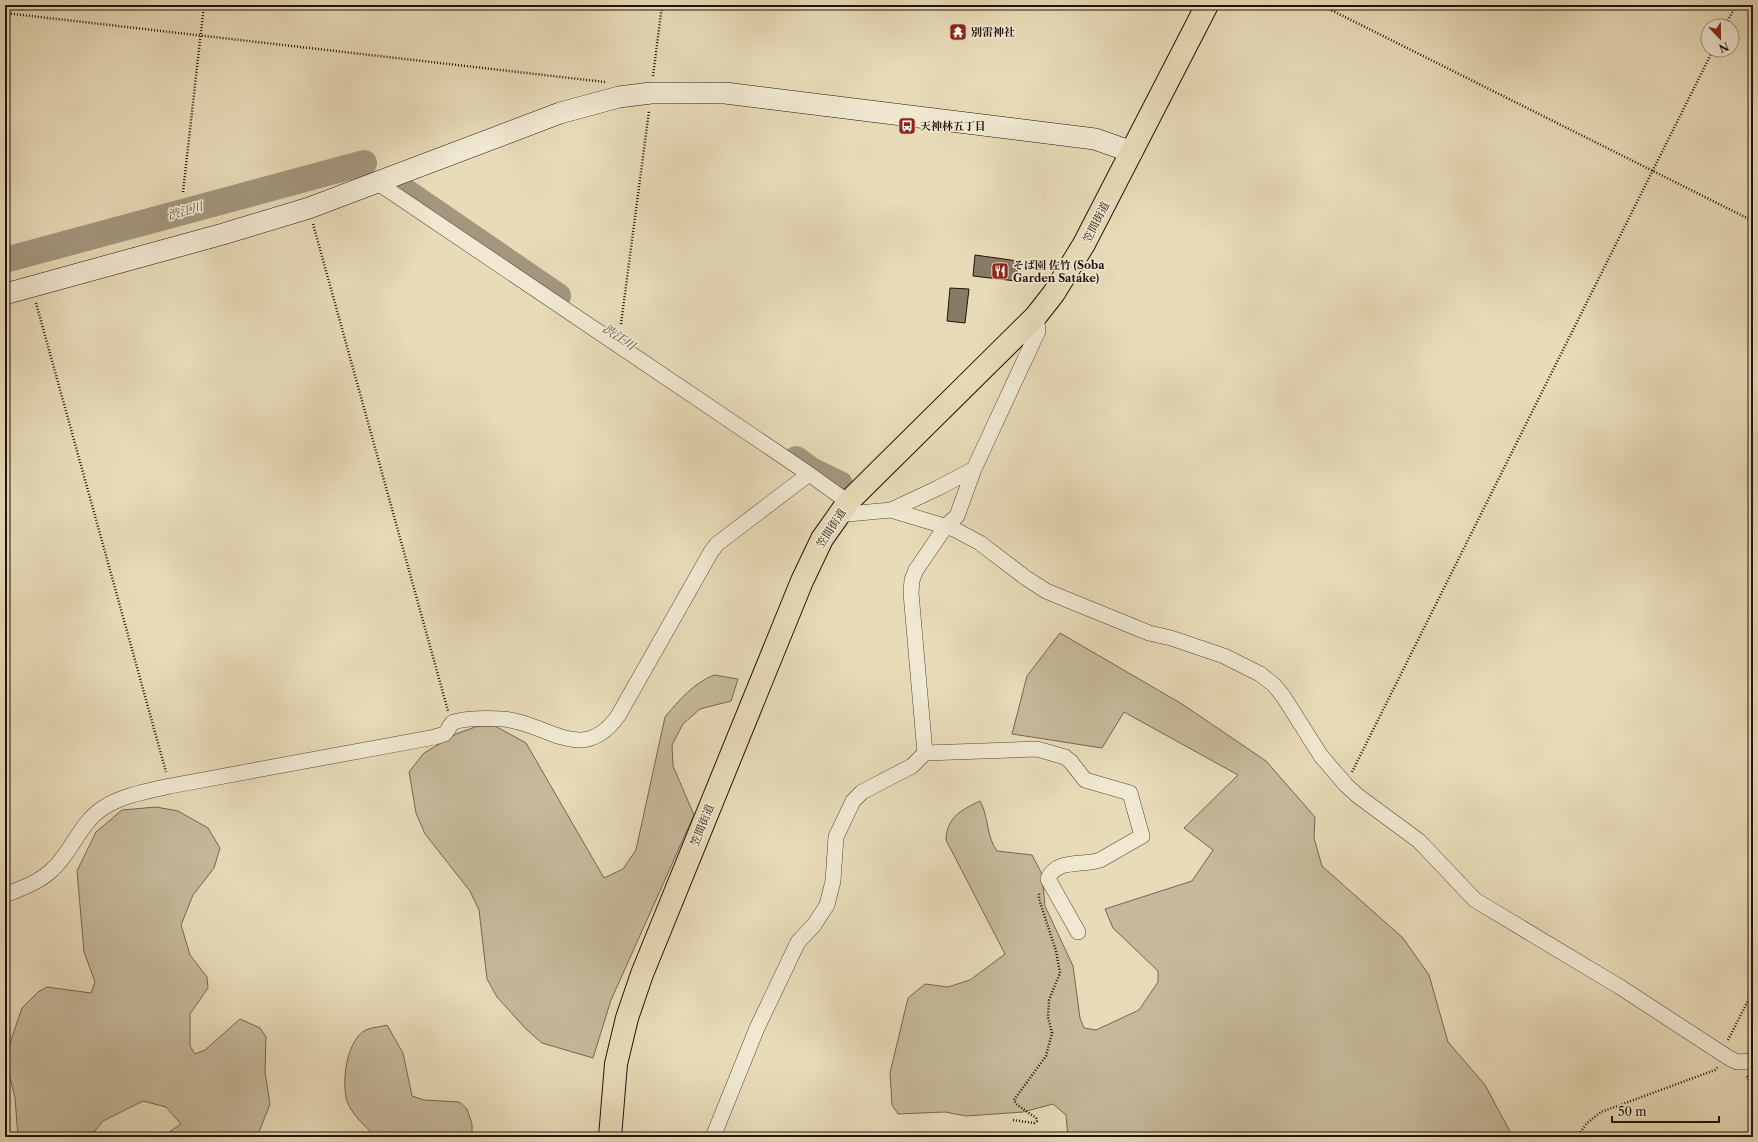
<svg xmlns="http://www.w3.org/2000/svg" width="1758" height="1142" font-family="'Libre Caslon Text','Noto Serif JP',serif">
<rect width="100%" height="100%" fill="#e8dbb8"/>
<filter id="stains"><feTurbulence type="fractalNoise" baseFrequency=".005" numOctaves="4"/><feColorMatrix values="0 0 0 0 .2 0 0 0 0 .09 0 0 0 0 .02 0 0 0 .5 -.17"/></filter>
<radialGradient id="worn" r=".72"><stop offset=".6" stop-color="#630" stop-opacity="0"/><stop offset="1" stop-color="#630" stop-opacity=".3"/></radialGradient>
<path fill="#c6b99b" stroke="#736654" d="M1060,633L1182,704L1266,761L1315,817L1314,838L1322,866L1403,938L1429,975L1448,1042L1485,1085L1513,1137H1068L1066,1115L1053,1104L1023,1112L966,1116L945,1112L898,1114L892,1105L890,1073L908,998L925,984L948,987L970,980L1005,954L946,840C947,817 961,810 980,801C989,817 986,836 997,851L1032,855L1042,874L1045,906L1073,966L1080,1018L1084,1028L1096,1030L1139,1010L1158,982V971L1113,928L1105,909L1192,881L1213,850L1184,828L1238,775L1124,712L1102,748L1012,734L1027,676Z
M714,675L738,679L731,701L700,709L683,724L672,745L673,766L694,815L611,1000L593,1058L542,1043L526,1029L497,997L487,979L479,910L470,891L425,834L416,813L409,772L424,753L456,734L478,726H495L526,743L604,878L623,869L636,850L665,717C679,700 694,683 714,675Z
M156,807L178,811L208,828L220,848L214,868L193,895L181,925L190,955L207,977L208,988L190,1014V1046L195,1054L205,1050L240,1019L260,1028L266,1037L265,1072L270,1104L257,1137H162L181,1124L166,1107L143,1101L103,1121L90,1137H18L15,1098L7,1065L10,1043L22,1008L38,992L47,987L91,993L95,982L84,952L77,871L96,832L122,810Z
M387,1025L403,1053L412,1096L424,1100L459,1102L467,1109L472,1124V1137H376C365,1126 352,1115 347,1101C341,1082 347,1039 366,1030C372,1027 381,1027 387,1025Z"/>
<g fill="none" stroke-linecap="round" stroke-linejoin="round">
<path stroke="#a4977e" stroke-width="26" d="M399,187L558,296
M5,260L364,163
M796,459L811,470L840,484"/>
</g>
<path fill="#887b66" stroke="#20130d" d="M975,255L1018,261L1016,281L973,276Z
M950,288L969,289L965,323L947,321Z"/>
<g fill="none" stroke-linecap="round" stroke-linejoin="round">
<defs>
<path id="street" d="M378,183L809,474L848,502
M891,510L938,488L974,469
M837,515L891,510L954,529L980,543L1026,578L1046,591L1149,633L1171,638L1224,656L1260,674L1274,685L1283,696L1321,756L1346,785L1358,796L1419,841L1475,900L1620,987L1729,1058L1737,1062L1753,1061
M925,753L1037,749L1065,757L1071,762L1085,780L1130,793L1142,836L1100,860C1084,866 1056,858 1048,879L1078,932
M5,895C22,888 40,882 53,869C73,850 80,823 103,808C123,795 148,791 170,786L435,737C438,736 442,735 444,734C449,731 449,724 454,722C465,718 490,718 502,719C545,721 582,767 618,716L711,552L717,544L809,474
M713,1137L757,1028L798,942L814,925L827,905L833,881L836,837L853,801L862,792L912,766L925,753L911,593L912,580L916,570L946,526L957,516L974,469L1038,331L1036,316"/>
<path id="secondary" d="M5,294L223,234L309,208L560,113L619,97L651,93H725L1095,139L1132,152"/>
<path id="primary" d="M610,1137L616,1064L627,1018L642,974L802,581L822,539L848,502L1036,316L1054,293L1084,244L1207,5"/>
</defs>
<use href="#street" stroke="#524538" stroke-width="16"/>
<use href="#secondary" stroke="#20130d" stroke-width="22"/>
<use href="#primary" stroke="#20130d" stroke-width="24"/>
<path stroke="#20130d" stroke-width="2.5" stroke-dasharray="1 2" stroke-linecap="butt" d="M1321,5L1753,221
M970,8L972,5
M5,13L605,82
M1725,26L1736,5
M653,76L662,5
M183,192L204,5
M313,224L448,711
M36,303L166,772
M621,324L649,111
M1352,772L1713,50
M1728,1040L1753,991
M1747,1076L1753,1090
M1013,1120L1034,1123L1037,1121L1036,1118L1016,1104L1014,1100L1046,1056L1052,1033L1048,1017L1049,1000L1060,973L1056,951L1039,899V893
M1577,1137L1587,1123L1601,1112L1715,1070L1718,1067"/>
<use href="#street" stroke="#f0e8d1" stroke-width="15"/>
<use href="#secondary" stroke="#f0e8d1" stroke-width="21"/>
<use href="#primary" stroke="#e8dbb8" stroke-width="22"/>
</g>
<defs>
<symbol id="temple-square" viewBox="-11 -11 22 22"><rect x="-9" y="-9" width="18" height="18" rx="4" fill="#8f2418" stroke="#f0e8d1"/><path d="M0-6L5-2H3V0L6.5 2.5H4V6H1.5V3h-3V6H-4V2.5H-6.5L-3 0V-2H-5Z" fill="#fff"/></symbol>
<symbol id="bus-square" viewBox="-11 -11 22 22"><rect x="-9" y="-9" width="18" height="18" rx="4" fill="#8f2418" stroke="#f0e8d1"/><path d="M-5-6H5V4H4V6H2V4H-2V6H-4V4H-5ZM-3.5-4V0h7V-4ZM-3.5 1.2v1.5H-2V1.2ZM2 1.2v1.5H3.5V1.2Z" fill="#fff"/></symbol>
<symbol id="restaurant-square" viewBox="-11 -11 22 22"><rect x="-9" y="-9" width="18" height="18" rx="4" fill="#8f2418" stroke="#f0e8d1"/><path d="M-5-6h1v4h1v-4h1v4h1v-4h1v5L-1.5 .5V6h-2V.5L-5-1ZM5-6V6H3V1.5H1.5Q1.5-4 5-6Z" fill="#fff"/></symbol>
</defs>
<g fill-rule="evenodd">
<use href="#temple-square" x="948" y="22" width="20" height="20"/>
<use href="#bus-square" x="897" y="116" width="20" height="20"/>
<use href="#restaurant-square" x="990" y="261" width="20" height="20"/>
</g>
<g text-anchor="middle" stroke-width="3.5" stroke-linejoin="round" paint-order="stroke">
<g font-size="11" font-weight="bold" fill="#20130d" stroke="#f0e8d1" text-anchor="start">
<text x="971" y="36">別雷神社</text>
<text x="920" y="130">天神林五丁目</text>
<text x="1013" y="269">そば園 佐竹 (Soba<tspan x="1013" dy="13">Garden Satake)</tspan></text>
</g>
<g font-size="11" fill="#20130d" stroke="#f0e8d1">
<text transform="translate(1096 222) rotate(-63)" y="4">笠間街道</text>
<text transform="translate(831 528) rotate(-57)" y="4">笠間街道</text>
<text transform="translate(702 825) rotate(-68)" y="4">笠間街道</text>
</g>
<g font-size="12" font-style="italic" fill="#5b4e40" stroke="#f0e8d1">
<text transform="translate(185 211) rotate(-15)" y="4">渋江川</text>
<text transform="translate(619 337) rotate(34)" y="4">渋江川</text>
</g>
</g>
<rect width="1758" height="1142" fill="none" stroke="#e8dbb8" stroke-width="20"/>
<rect x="6" y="6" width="1746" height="1130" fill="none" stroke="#20130d" stroke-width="2"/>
<rect x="10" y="10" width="1738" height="1122" fill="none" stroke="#20130d"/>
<g transform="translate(1720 38) rotate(158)"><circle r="19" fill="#f0e8d1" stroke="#9d9383"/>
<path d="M0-3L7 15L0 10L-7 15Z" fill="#8f2418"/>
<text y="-6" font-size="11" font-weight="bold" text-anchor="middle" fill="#20130d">N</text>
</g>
<path d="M1612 1116v6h107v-6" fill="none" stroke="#20130d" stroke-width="2"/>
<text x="1618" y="1116" font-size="12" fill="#20130d" stroke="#f0e8d1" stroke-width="3" paint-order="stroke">50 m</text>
<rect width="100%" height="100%" filter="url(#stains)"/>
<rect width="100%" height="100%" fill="url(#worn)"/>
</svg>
